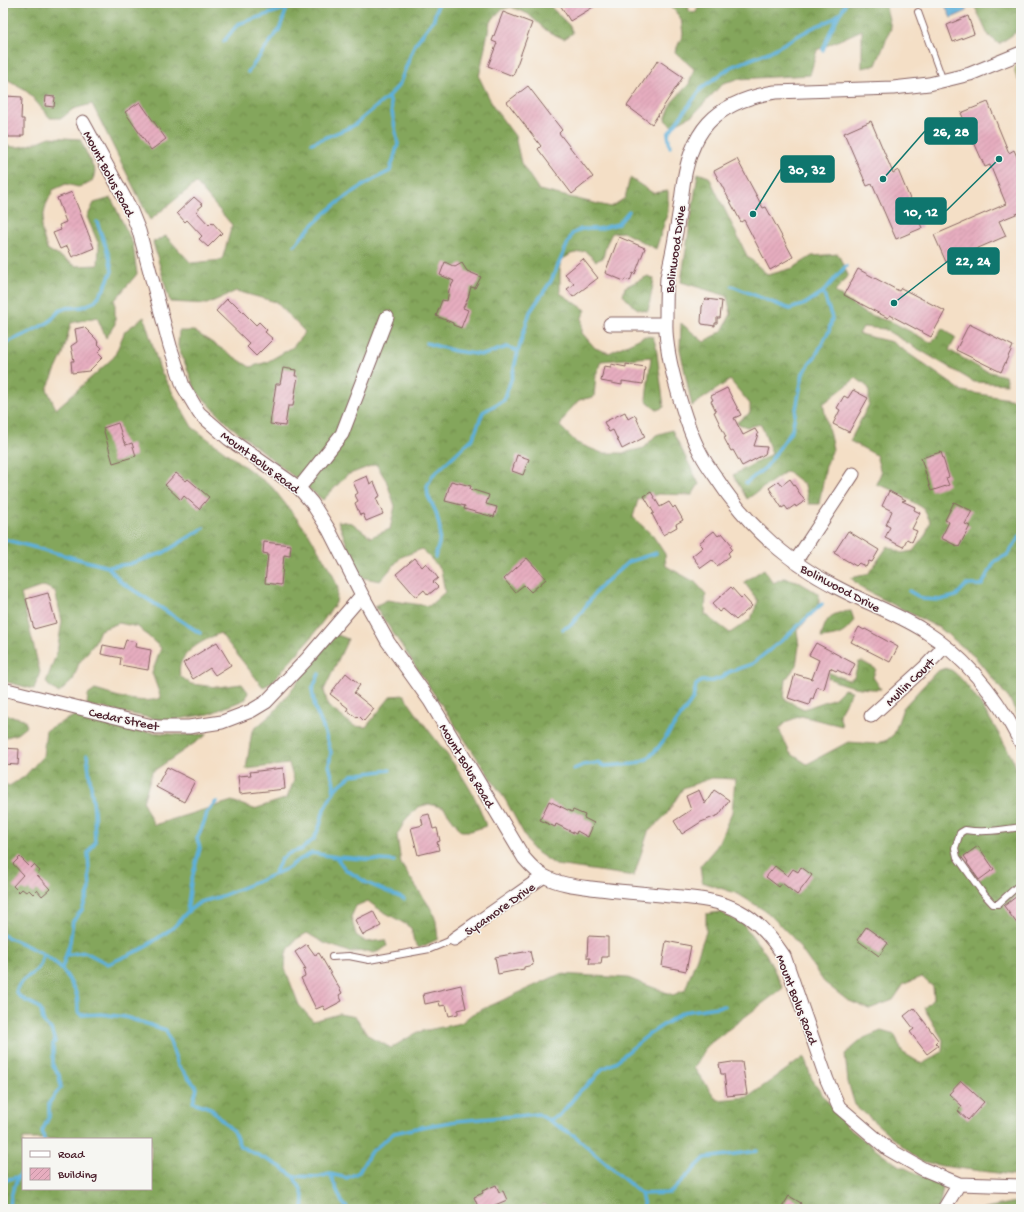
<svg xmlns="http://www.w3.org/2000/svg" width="1024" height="1212" font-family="'Gochi Hand',sans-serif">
<defs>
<pattern id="grass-tufts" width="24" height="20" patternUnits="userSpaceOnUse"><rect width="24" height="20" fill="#a6c066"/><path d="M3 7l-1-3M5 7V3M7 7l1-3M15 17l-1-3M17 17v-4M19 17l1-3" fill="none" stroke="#899b54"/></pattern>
<pattern id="forest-crowns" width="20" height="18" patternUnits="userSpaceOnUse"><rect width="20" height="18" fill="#84a65b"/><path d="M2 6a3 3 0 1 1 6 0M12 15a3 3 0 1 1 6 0" fill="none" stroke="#6e874b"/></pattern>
<pattern id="building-hatch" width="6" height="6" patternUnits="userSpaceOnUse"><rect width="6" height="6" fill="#e6adbf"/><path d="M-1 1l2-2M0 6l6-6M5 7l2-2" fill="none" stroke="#c794a4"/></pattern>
</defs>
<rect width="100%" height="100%" fill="#f6f6f2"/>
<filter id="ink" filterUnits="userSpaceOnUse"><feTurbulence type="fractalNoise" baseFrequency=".025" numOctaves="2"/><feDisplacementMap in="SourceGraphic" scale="8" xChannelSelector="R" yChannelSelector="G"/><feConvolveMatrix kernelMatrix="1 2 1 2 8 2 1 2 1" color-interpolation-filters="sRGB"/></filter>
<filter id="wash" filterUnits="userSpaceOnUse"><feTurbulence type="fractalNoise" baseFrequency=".012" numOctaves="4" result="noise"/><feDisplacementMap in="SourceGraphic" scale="16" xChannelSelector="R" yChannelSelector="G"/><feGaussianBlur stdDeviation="0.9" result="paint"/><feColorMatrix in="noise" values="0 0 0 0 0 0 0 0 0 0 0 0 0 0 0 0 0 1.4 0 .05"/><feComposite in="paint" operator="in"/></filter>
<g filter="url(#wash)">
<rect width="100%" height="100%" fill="#f4dfc6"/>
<path fill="url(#grass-tufts)" stroke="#787048" d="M1021,62V84C1017,78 1013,73 1016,66Z"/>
<path fill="url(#forest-crowns)" stroke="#676243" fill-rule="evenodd" d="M3,3H547L569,25L573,33L564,39L547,31L528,14L511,7L501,10L490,22L479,77L494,108L515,136L521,163L539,190L611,207L625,198L630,178L653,193L668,191V212L656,249L623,232L612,233L606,245L603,258L596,261L585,251L571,254L560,261V293L586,310L582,317V333L595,348L609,353L645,336L653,337L656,346L664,407L657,410L650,405L646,399L651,357L601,361L596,375L594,397L579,400L568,412L560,426L577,443L602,453H623L644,448L656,435L672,430L699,484L692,495L658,494L638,500L633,517L653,536L665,554L666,566L695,582L706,594L705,614L730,633L751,619L758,601L744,582L764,569L773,583L784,578L797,581L819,594V606L797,631L799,646L796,666L786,679L784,699L804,709L835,698L844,689L852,691L839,714L842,726L801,716L788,721L779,729L790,753L807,764L848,742L876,744L887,740L894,734L903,708L937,671C941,670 945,667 949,669C967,676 1008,747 1016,767C1018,774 1019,783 1021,791V1176L942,1166L920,1161L855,1105L848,1082L845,1054L864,1038L881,1031L895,1035L902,1052L922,1064L942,1052L943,1040L924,1008L934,998L933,987L922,977L904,984L893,1000L869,1009L847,1000L824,982L793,938L767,912L738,894L702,882L700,866L717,846L732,812L735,779L712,778L683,788L666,815L648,832L634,876L556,865L532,849L506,801L375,606L387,600L429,606L445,592L441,570L422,549L401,557L380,581L359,577L338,521L352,523L371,537L390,529L395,506L386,480L376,464L347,475L323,500L229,425L196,391L178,346L179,331H194L250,367L267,362L293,347L305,332L276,302L236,291L207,304L170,302L153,242L166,236L191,263L222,260L232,225L196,183L150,220L92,104L73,109L62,118H50L26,90L3,77Z
M669,3H688L689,11L695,13L700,3H885L891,28L876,65L862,68V30L817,50L810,75L738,79L723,83L694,114L672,126L665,120L672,102L689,84L694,69L675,52L683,34L681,19Z
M973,3H1021V29L999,44L988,35Z
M50,137L80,139L95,171L93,180L86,185L78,187L66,184L53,190L46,205L41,228L47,249L76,266L98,265L99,245L87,217L94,203L111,198L133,244L137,274L115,300V324L106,338L97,317L71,323L63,354L47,389L56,409L114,357L125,331L144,317L160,370L192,427L272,487L309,534L332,573L338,588L336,603L310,639L271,683L263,687L220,633C203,641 175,653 180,676L191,684L217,687L242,684L248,692L246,699L209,714L166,721L87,705L88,695L95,690C116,696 140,705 161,698L152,673L161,648L138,627L119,623L100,630L94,644L79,663L73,680L59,693L49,686L46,682L57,652L62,621L55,591L44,586L21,594L40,672L34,689L3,681V143C16,153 37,142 50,137Z
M698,173L709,177L747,256L768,275L793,268L812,256L838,254L848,275L835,292L864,313L894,323L932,343L942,328L956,338L949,350L983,370L1005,376L1007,384L974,382L884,329L863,327L859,334L892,342L962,391L1021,401V722L1010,700L976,658L941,629L861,588L851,578L868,574L888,546L902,553L913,551L926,534L930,521L923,508L893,490L876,484L881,473L876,455L850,441L869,404V388L856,378L823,404L833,449L826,466L819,504H809L805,485L787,471L747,499L733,475L772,454L761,424L747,427L736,423L750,413V404L730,380L692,406L680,349L681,323L704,342L722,331L731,314L727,296L681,282Z
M648,276L654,279L648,311C636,311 630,303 623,295L625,287Z
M851,611L854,620C845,635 838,636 821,638C826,617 830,613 851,611Z
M335,634L348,639L324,690L328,706L354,726L366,727L391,696L404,695C431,739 471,775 486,826L471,831H461L444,808L429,804L418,807L406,819L397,835L401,864L432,910L436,921L438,939L419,948L414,942L411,928C397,918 381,912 368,901L356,906L351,917L356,935L366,942L385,940L387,946L380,951L373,953L368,951L350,952L324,943L307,933L295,940L286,953L285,969L299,1005L313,1021L339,1014L356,1017L368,1035L391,1048L418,1032L461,1023L472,1014L560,974L628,978L673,995L685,990L706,932V914L720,912L743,924L766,954L783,988L708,1045L694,1068L717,1100L748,1097L804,1057L813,1082L847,1127L895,1163L943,1187L939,1209H552L543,1204L539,1209H3V783L9,786L24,777L43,756L46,730L76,715L129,730L182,735L208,734L152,772L143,802L154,825L232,801L254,809L287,798L294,780L289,764L246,769L252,731L274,712ZM23,1139H151V1189H23Z
M859,662H863L876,669L873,677L881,689C861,690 841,685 824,676L825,671L848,680L854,677Z
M3,714L24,719L27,726L17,734L3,738Z
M1021,1201V1209H982L985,1208Z"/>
<path fill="#5eb0d9" stroke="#546882" d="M944,3H963L967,11L951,18Z"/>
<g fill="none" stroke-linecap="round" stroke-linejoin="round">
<path stroke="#5eb0d9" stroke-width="3.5" d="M224,41L238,24L287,8
M823,50L830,32L839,15
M248,72L279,30L289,3
M312,143L353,126L389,96L399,85L415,44L434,19L438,3
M670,147L668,134L701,89L731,67L769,52L812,28L833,19L841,12L846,3
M295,245C320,213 353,189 390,171L398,144L389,96
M732,286L774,303L790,309L805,304L823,292L846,266
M426,343L455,351L483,355L507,347L518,351
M3,344L26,334L49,322L59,311L66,308L82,307L94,302L104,289L112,271L109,256L97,222
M746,483L766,467L792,430L803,373L816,355L829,331L832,318L823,292
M3,539L108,567L121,582L200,633
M435,557L439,543L440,529L436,512L428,496L427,486L433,475L473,438L483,412L504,400L512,377L518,351L530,312L551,281L572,234L581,229H598L618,224L629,211
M108,567L129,564L163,553L204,528
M909,591L923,599L940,600L956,596L966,585H982L995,561L1007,555L1021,535
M563,629L571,625L581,613L598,589L628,562L656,553
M3,646L5,649
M319,674L312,690L315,708L323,727L331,752L329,765L334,784L333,791
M574,769L583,765L591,764L598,763L604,766L634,764L647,759L658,748L693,699L696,685L702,681H712L721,678L729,672L752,664L786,637L822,604
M336,857L394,861
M274,874L281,860L287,854L302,849L314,839L320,825L324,809L336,788L352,775L390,770
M187,912L191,882L200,848L197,839L205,820L207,812L216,802
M3,935C30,948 59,956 72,985C74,988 76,992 77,996C78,1001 78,1007 78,1012L81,1015L101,1014L125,1017L166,1030L178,1065L197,1088L193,1102L210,1108L234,1132L240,1146L281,1167L293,1176L301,1189L304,1200L303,1209
M43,955C42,959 41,964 39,967C32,978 22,974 16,992C22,1002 31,1001 39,1008C45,1014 38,1021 51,1029L55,1042L53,1044V1066L59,1075L61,1087L49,1103V1117L42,1131L44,1139
M66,955L70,942L73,921L82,910L90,889L88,853L95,842L94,810L87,755
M62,968L66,955L85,952L108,964L142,949L174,927L187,912L200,902L219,897L259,881L288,868L297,861L312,853L336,857L345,869L367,883L404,899
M548,1120L559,1116L580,1091L593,1080L602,1069L613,1064L648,1035L683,1012L724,1006
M330,1174L342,1202L348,1209
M293,1176L318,1177L330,1174L347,1178L359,1172L370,1153L394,1133L421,1127L457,1121L538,1114L575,1136L641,1194L645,1209
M3,1186L6,1180L17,1177
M641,1194L670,1193L705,1158L757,1151
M10,1209C10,1195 14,1182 23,1170"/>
</g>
<g id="blocks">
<path fill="url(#building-hatch)" d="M559,3H600L570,21Z
M503,12L532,23L513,76L488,66L497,43L492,41Z
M968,16L974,34L953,42L947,25Z
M658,60L683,77L652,124L627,106Z
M528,86L562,130L559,133L593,177L572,194L538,149L541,146L507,102Z
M5,96L22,97L21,119H24V135H21V137H8V135H4Z
M46,96L55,97L54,107L45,106Z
M140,102L166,139L151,150L125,112Z
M988,102L1009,153L1014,150L1021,166V212L999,221L1006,236L946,262L934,235L1006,204L990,165L985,167L961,113Z
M871,121L893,173L898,170L922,228L896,239L872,184L867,186L844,133Z
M737,159L763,208L766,207L793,257L770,270L744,220L741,222L714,171Z
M72,192L94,248L72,257L67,246L60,249L53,233L61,230L59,225L66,222L57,198Z
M194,197L203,205L196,211L209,225L212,222L222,233L208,247L199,239L202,236L187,220L185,222L177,213Z
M619,237L645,248L635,274L633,273L630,281L625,279L624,281L605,273Z
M583,259L598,278L573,297L567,289L574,284L565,274Z
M445,262L455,267L462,263L467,271L481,277L475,288L471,287L468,298L463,308L468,310L461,328L453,325V323L436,316L442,300L447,301L449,290L454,281L440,275Z
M858,269L899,291L901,288L945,311L931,337L890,315L888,318L844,295Z
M227,299L231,303L233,302L256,325L259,322L267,330L265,332L273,339L256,356L247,347L250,344L216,311Z
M706,299L722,301L720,318H717V323H715V326L702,324L701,322L702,307L704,301Z
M969,324L1013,346L1001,372L956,350Z
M84,327L96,339L98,342L97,343L102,348L98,352L103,357L89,371L72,373L71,361H74L71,346L77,342L75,329Z
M611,364L626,367V364L645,367L643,384L622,381V385L601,381L604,366L611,367Z
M283,368L296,370L295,376H298L293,406H288L285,426L270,424L276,384H280Z
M727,388L741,415L734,418L743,435L755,429L758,434L754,446L767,447L765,454L742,466L733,450L731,451L724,438L726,437L714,412L716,411L711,401L713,400L711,396Z
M853,390L868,398L849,432L833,424L840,410L837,408L844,396L848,398Z
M625,412L628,419L635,415L645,437L622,449L613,430L609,432L604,422Z
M118,423L124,442H125L126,445L132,443L136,456L113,463L103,428Z
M941,452L949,477L946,478L949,485L931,491L921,458Z
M517,455L529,459L523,475L512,471Z
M176,473L186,481L188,479L209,497L199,509L184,496L181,500L165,485Z
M367,476L370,484L374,482L380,496L376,498L383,514L366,521L363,514L360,515L355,503L358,501L355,495L358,493L353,482Z
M790,479L805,501L796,507L795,505L788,510L785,506L782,508L769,488L779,481L782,485Z
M451,481L471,486L470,489L489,495L486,504L497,507L494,517L464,509L465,506L445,501Z
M889,491L906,500L902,501L915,507L914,510L920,513L912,529L917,531L912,542L907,539L903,547L885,538L890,527L886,525L892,511L882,506Z
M651,492L660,507L669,502L673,508L675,506L683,520L676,524L677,527L663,535L652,514L654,513L644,496Z
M954,502L972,511L965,524L970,526L959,547L941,538L949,522L945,520Z
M714,531L718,536L722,533L732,545L730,546L732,549L728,553L730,556L717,566L712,560L701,568L692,556L703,547L699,543Z
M848,531L879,550L872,562L869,561L866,567L859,563L856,566L834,553Z
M264,542L291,545L290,556L284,555L281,585L265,583L268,554L263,553Z
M415,558L422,567L426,563L438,578L433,582L438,587L428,595L424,590L416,597L396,574Z
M527,558L546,579L531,592L524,585L515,592L504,579Z
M731,587L741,598L743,596L752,606L736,620L723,609L719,612L712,604Z
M48,593L56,623L34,629L26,599Z
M859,627L864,630L865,629L898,647L890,662L851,642Z
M126,640L136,642L135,647L151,650L148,670L120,665L121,658L101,654L103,645L123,649Z
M217,642L231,665L215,675L210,668L193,679L183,663Z
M816,643L855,664L849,676L837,670L836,671L830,668L824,689L817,687L813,699L811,698L809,705L788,698L795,674L812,679L819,660L809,655Z
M346,673L360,685L354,693L374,709L364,721L359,716L357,718L347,710L348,708L330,694Z
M3,748L19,749L18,765L3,764Z
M167,767L195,781L184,802L156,787Z
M283,768L285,789L240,794L238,776L251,775L250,772Z
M699,790L705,804L714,790L729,800L719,815L701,822L682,834L674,821L691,810L686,796Z
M549,801L572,812L573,810L585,815L584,818L594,823L588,837L577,831L576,834L556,824L555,827L540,820Z
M429,814L433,829L437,828L440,841L437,842L439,850L418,855L411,828L423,825L421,816Z
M978,846L994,869L979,880L967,863L968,862L964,856Z
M20,857L31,868L34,865L40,871L37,875L50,889L42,896L37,890L33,894L29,890L26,892L22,889L19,892L13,886L23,875L13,864Z
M775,866L788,876L793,869L798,872L801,867L812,875L797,895L782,883L779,887L766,877Z
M1021,893V929L1004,906Z
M373,911L381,926L363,935L355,920Z
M866,927L888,943L879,956L857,940Z
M588,936L608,937V957H602L601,964H589L590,958H587Z
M666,941L691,946L686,971L662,966Z
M307,944L315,955L319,953L342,993L339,995L342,1001L325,1010L323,1006L316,1009L301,978L305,976L303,970L306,969L295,952Z
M530,951L533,965L524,967V969L498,974L495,957Z
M461,985L466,1008L458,1010V1014L449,1016L446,1005L440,1006L439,1001L425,1004L423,994Z
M914,1008L938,1040L935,1043L938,1046L927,1054L910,1032L914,1029L904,1016Z
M732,1062H742L747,1094L727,1096L724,1074H721L719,1064Z
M961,1081L984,1102L968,1120L958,1111L962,1106L949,1094Z
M496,1185L499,1192L503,1191L507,1200L495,1205L497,1209H479L474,1197L483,1193L482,1191Z
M789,1196L801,1203L797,1209H781Z"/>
</g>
</g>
<g filter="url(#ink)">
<use href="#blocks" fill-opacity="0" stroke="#866261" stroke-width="1"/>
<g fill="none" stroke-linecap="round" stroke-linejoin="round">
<defs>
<path id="service" d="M918,12L943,81
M1021,827C1002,830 984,833 965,830L960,833L955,848L957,857L982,892L993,904H998L1021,883
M332,957L349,956L369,960L430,949L454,939"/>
<path id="minor" d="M1021,53L970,74L929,84L893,88L775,92C714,102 689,131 682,193C680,210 677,227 674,244C672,255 669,267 667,278C666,292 666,307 666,321C665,344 671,368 677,389C683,411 690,434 701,454C705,462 710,469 715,476C746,524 787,562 838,588C866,603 896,613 923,630C966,657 998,698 1021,743
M83,122L129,206L139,231L170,346L183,386L199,413L229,439L299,488L312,503L329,530L362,595L388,642L430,701L524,858C530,865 536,872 544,876C558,884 576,886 591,888C615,891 638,893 661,895C687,898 716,898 739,911C758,921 772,938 784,956L827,1080L839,1107L888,1149L923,1169L959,1184L1021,1186
M610,324H666
M299,488L342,434L387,317
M795,562L853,474
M3,689L156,727H189L222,722L251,711L266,702L307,659L362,595
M871,716L925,667L945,646
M454,939L544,876
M944,1209L959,1184"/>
</defs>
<use href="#service" stroke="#866261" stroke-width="8"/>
<use href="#minor" stroke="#866261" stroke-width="15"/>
<use href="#service" stroke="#fff" stroke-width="6"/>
<use href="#minor" stroke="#fff" stroke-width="13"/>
</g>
</g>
<g text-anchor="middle" stroke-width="3" stroke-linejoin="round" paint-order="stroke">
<g font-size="13" fill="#4a1f2b" stroke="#f6f6f2">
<text transform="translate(110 173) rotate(62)" y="5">Mount Bolus Road</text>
<text transform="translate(674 249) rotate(-82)" y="5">Bolinwood Drive</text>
<text transform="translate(261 461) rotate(37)" y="5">Mount Bolus Road</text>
<text transform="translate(841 587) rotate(28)" y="5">Bolinwood Drive</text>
<text transform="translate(909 681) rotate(-44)" y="5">Mullin Court</text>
<text transform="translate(124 718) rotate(12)" y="5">Cedar Street</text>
<text transform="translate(468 765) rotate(59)" y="5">Mount Bolus Road</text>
<text transform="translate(499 908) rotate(-35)" y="5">Sycamore Drive</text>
<text transform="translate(798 999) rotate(69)" y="5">Mount Bolus Road</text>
</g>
</g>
<path fill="none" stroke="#0f766e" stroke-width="1.5" d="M883 179L925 131M753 214L781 169M999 159L946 211M894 303L948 261"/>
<g fill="#0f766e" stroke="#f6f6f2" stroke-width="1.5">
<circle cx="883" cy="179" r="4"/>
<circle cx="753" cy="214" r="4"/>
<circle cx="999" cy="159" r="4"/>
<circle cx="894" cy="303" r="4"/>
</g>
<g fill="#0f766e" stroke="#0f766e" stroke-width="1.5">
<rect x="925" y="118" width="52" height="26" rx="4"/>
<rect x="781" y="156" width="53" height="26" rx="4"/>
<rect x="896" y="198" width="50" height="26" rx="4"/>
<rect x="948" y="248" width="51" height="26" rx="4"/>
</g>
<g font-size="14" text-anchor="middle" font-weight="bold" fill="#fff">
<text x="951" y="136">26, 28</text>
<text x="807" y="174">30, 32</text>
<text x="921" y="216">10, 12</text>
<text x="973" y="265">22, 24</text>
</g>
<rect width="1024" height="1212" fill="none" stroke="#f6f6f2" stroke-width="16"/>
<rect x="22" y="1138" width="130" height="52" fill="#f6f6f2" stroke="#b1a0a2"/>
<rect x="30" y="1151" width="20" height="6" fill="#ffffff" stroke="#b1a0a2"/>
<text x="58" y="1158" font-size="12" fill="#4a1f2b">Road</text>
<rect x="30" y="1168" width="20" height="12" fill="url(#building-hatch)" stroke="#b1a0a2"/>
<text x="58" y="1178" font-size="12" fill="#4a1f2b">Building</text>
</svg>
